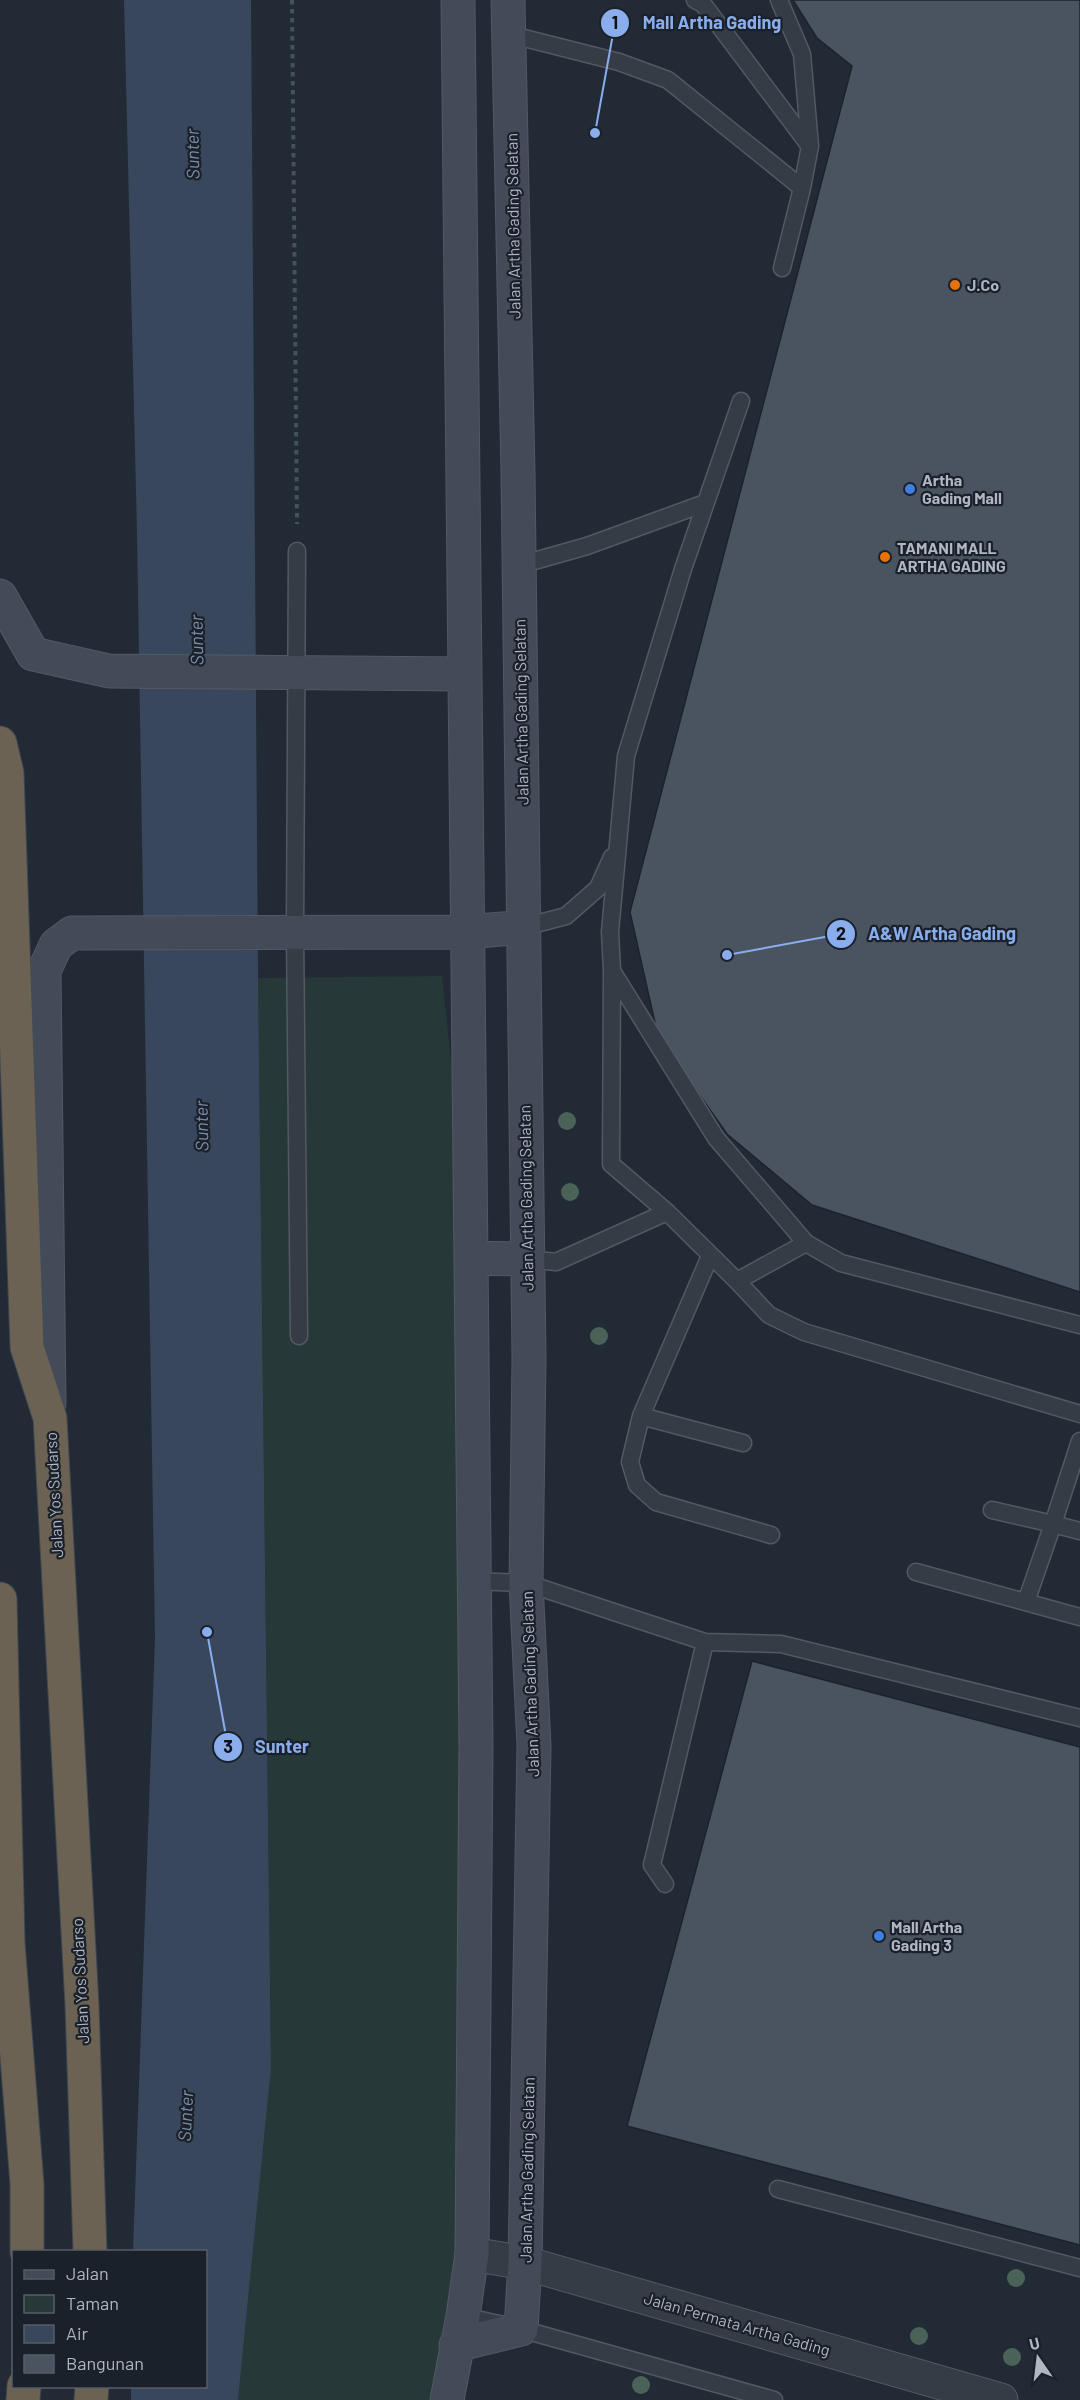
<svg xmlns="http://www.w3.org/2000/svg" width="1080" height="2400" font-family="Barlow,sans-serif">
<rect width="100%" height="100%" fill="#222a35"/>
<path fill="#273838" d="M442,976L472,1258V2254L447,2400H238L271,2068L258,978Z"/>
<path fill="#39475d" d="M124,0H251L258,978L271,2068L238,2400H131V2387L206,2386V2252L133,2251L155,1638L137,532Z"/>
<path fill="#4a5461" stroke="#1d232c" stroke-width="1.5" d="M793,0H1080V1292L812,1205L727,1134L658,1036L630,912L852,66L817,38Z
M752,1661L1080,1747V2245L627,2126Z"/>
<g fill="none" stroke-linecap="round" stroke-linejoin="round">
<defs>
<path id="lane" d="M695,0L703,4L809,145
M779,0L802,54L810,146L802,188L782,268
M508,34L619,62L668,80L802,188
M741,401L683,569L626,756L610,932L612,971L716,1138L806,1243L841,1263L1080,1325
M297,551L295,933L299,1336
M520,565L587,546L705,503
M524,927L566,916L598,888L612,857
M612,972L611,1164L667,1212
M710,1256L641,1416L743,1443
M527,1259L556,1262L667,1212L737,1281L769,1315L804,1332L1080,1414
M737,1281L806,1243
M641,1416L630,1462L637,1485L656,1502L771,1535
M992,1510L1053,1524L1080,1441
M916,1572L1080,1617
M473,1581L526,1583L705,1642L781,1644L1080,1718
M1026,1602L1053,1524L1080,1531
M665,1884L652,1865L705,1642
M778,2189L1080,2268
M463,2316L521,2329L774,2400"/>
<path id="street" d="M472,2254L525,2263L1001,2400"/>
<path id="secondary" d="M0,596L33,654L109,671L465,674
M472,1258L527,1259
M49,1404L44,971L56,945L72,933L467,932L524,927
M456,2345L521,2329L525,2263L534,1746L526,1583L529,1358L518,473L508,0
M447,2400L463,2316L472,2254L476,1745L458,0"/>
<path id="highway" d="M0,743L7,773L27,1347L50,1418L82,2005L90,2252
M0,1599L8,1943L27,2184V2252
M23,2400L24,2386
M91,2400L92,2386"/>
</defs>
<use href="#lane" stroke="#535963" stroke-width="19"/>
<use href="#street" stroke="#535963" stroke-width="35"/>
<use href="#secondary" stroke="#535963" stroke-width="35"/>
<use href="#highway" stroke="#404650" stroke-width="35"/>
<path stroke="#435356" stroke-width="4" stroke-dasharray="4.5 4.5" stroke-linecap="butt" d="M292,0L297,524"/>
<use href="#lane" stroke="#353c46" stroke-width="16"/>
<use href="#street" stroke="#353c46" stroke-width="33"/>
<use href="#secondary" stroke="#444b58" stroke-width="33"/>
<use href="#highway" stroke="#6b6253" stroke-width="33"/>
</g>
<g fill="#4a6258">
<circle cx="567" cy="1121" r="9"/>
<circle cx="570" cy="1192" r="9"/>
<circle cx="599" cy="1336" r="9"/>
<circle cx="1016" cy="2278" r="9"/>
<circle cx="919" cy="2336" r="9"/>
<circle cx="1012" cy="2357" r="9"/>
<circle cx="641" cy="2385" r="9"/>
</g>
<g fill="#e8710a" stroke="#1b212a" stroke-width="2">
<circle cx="955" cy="285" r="6"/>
<circle cx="885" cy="557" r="6"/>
</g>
<g fill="#3f7fe0" stroke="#1b212a" stroke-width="2">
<circle cx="910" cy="489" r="6"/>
<circle cx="879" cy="1936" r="6"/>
</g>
<g text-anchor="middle" stroke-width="4.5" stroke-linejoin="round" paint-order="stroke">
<g font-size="16" fill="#b0b6c2" stroke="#1b212a">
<text transform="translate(513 226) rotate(-91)" y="6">Jalan Artha Gading Selatan</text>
<text transform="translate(521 712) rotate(-91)" y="6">Jalan Artha Gading Selatan</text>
<text transform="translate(526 1198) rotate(-91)" y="6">Jalan Artha Gading Selatan</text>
<text transform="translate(54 1495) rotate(-93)" y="6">Jalan Yos Sudarso</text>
<text transform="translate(530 1684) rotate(-92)" y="6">Jalan Artha Gading Selatan</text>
<text transform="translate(80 1981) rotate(-93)" y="6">Jalan Yos Sudarso</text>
<text transform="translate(527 2170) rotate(-89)" y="6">Jalan Artha Gading Selatan</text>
<text transform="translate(737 2324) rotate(16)" y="6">Jalan Permata Artha Gading</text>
</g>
<g font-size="16" font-weight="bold" fill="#b0b6c2" stroke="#1b212a" text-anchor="start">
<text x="967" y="291">J.Co</text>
<text x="922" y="486">Artha<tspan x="922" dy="18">Gading Mall</tspan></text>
<text x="897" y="554">TAMANI MALL<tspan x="897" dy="18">ARTHA GADING</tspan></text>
<text x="891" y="1933">Mall Artha<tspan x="891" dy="18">Gading 3</tspan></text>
</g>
<g font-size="18" font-style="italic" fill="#7b8da8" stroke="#1b212a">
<text transform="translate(193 154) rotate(-91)" y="6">Sunter</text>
<text transform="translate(197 640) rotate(-91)" y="6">Sunter</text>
<text transform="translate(202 1126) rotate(-91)" y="6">Sunter</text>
<text transform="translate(186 2116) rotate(-87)" y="6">Sunter</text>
</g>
</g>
<path fill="none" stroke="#8aaeed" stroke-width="2" d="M595 133L615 23M727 955L841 934M207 1632L228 1747"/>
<g fill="#8aaeed" stroke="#1b212a" stroke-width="2">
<circle cx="595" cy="133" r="6"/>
<circle cx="727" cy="955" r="6"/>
<circle cx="207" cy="1632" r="6"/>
<circle cx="615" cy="23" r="15"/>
<circle cx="841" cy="934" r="15"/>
<circle cx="228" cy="1747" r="15"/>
</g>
<g font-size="18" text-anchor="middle" font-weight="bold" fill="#111">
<text x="615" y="29">1</text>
<text x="841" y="940">2</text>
<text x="228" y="1753">3</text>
</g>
<g font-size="18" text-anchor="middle" font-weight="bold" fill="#8aaeed" stroke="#1b212a" stroke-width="4.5" stroke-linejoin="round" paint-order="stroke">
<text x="712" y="29">Mall Artha Gading</text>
<text x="942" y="940">A&amp;W Artha Gading</text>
<text x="282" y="1753">Sunter</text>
</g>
<rect x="12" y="2250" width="195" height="138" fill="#1b212a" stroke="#575d67" stroke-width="1.5"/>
<rect x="24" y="2270" width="30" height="9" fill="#444b58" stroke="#575d67" stroke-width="1.5"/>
<text x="66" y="2280" font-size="18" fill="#b0b6c2">Jalan</text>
<rect x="24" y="2295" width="30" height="18" fill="#273838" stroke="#575d67" stroke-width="1.5"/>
<text x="66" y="2310" font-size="18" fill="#b0b6c2">Taman</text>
<rect x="24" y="2325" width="30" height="18" fill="#39475d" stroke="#575d67" stroke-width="1.5"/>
<text x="66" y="2340" font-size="18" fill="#b0b6c2">Air</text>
<rect x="24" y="2355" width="30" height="18" fill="#4a5461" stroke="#575d67" stroke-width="1.5"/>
<text x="66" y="2370" font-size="18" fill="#b0b6c2">Bangunan</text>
<g transform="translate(1038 2358) rotate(346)" stroke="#1b212a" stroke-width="4.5" paint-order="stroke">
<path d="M0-4.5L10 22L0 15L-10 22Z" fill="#b0b6c2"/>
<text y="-9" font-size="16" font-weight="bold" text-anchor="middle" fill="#b0b6c2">U</text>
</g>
</svg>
